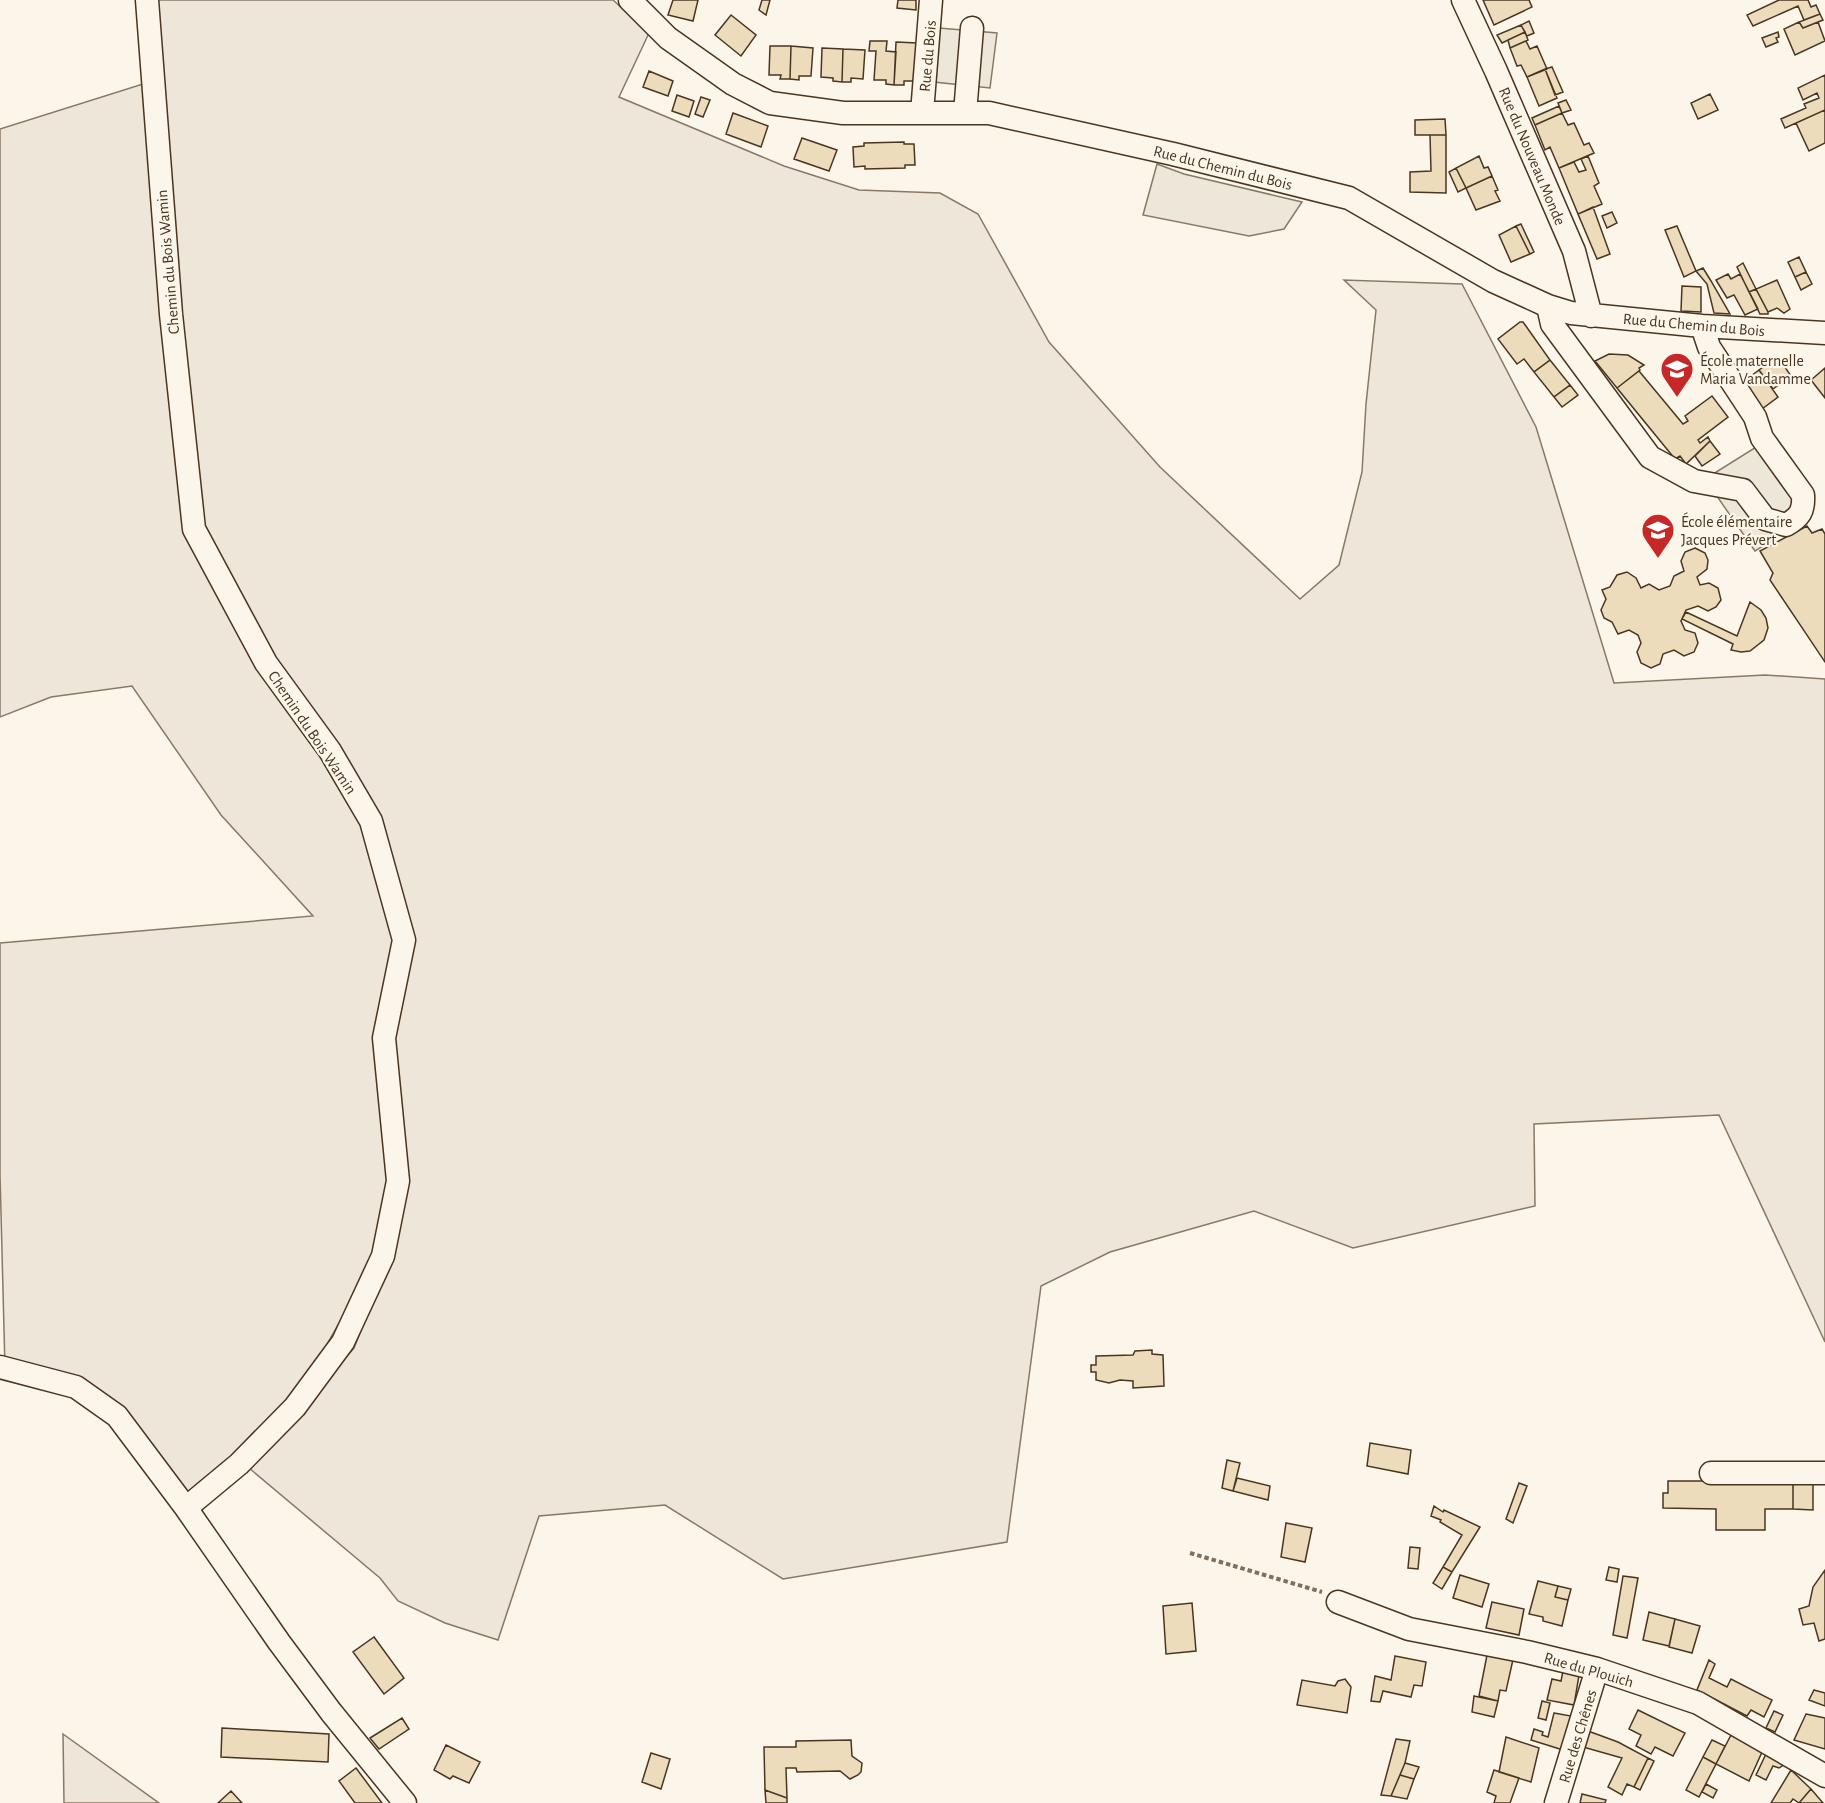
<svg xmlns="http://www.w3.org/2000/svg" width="1825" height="1803" font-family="'Alegreya Sans',sans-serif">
<rect width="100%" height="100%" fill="#fbf6e9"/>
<path fill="#ede6d9" stroke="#887966" stroke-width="1.5" d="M154,0H613L649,33L619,97L784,166L859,190L940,193L978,214L1049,342L1160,467L1300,599L1339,565L1362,472L1366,404L1376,310L1344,280L1462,284L1536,427L1614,683L1765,675L1825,679V1342L1719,1115L1534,1124L1535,1206L1353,1248L1254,1211L1110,1252L1041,1286L1007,1542L783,1579L665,1505L539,1516L498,1640L445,1623L398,1601L380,1578L249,1468L354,1348L389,1261L407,1184L391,1040L401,985L385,984L375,1044L389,1181L377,1256L313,1369L233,1462L185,1498L113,1403L52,1373L5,1368L0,1174V943L313,916L221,815L132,686L51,697L0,717V129L159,79Z
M63,1734L159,1803H64Z"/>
<path fill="#ede7d9" stroke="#887966" stroke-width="1.5" d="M939,28L997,33L990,88L934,82Z
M1157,164L1184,174L1302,202L1284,229L1249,236L1143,215Z
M1761,444L1800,501L1795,515L1770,542L1755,551L1705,479Z"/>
<path fill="#ecdcbc" stroke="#4a3520" stroke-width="1.5" d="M673,0H698L693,21L668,15Z
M762,0H770L766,15L759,10Z
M898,0H916V10L897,8Z
M1483,0H1529L1532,7L1494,25Z
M1779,0H1808L1811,7L1816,5L1820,14L1804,20L1798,6L1753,26L1747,15Z
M1820,14L1823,20L1803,28L1799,22Z
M731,15L756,35L741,56L715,35Z
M1529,21L1534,33L1527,36L1521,25Z
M1799,22L1803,28L1818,22L1825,41L1795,55L1784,29Z
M1521,25L1525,32L1502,43L1497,35Z
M1525,32L1528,40L1510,48L1508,40Z
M1778,32L1779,37L1776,38L1778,42L1766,47L1762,38Z
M870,41H887L886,51L896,52L894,85L886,84V80H874L876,51H869Z
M1526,41L1530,49L1537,46L1547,69L1527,77L1521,65L1517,66L1510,48Z
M896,42L917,43L916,81H904V85H894Z
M770,46H791L790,79H780L781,75H769Z
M791,46L813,48L811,76H799V80L790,79Z
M822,48L843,49L842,82L833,81V78L821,77Z
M843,49L865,50L863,79L851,78V82H842Z
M1552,67L1563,92L1555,95L1545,69Z
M1545,69L1557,98L1539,106L1527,77Z
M649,71L673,81L668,96L643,87Z
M1825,75V110L1785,128L1781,119L1806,108L1804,104L1819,98L1817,93L1803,100L1798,88Z
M1710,94L1718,110L1698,119L1691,103Z
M677,95L694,101L689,117L672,111Z
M701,97L710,100L703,117L695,114Z
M1566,100L1571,110L1562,113L1558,103Z
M1559,106L1562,113L1535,125L1532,118Z
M1825,110V143L1809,151L1796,123Z
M733,113L768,126L761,147L726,134Z
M1562,113L1568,125L1574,123L1584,145L1589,143L1594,153L1559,168L1550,147L1545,150L1535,125Z
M1445,119L1446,135H1415V120Z
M1430,135H1446V193L1410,192V172L1431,171Z
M802,138L837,150L829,171L794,159Z
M904,142V144H914L915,165H905V168L865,169V166L854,167L853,147L864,146V143Z
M1479,156L1484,168L1488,167L1492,176L1466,188L1456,168Z
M1588,156L1599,183L1594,186L1602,204L1578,214L1559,168L1574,162L1579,172L1586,170L1581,159Z
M1456,168L1466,188L1458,192L1449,172Z
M1492,176L1498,190L1495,191L1500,201L1476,210L1466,188Z
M1593,207L1610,254L1597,259L1578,214Z
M1612,212L1617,223L1607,228L1602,216Z
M1521,224L1534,252L1530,254L1516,226Z
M1516,226L1530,254L1511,262L1499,235Z
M1677,226L1696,271L1684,277L1665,230Z
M1799,257L1806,272L1795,277L1788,262Z
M1743,263L1756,289L1749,292L1737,267Z
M1703,268L1711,281L1730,314L1714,313L1707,284L1696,271Z
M1806,272L1812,284L1801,290L1795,277Z
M1728,274L1731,279L1740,274L1758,309L1745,315L1734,295L1727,298L1716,280Z
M1777,280L1790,309L1784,313L1777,308L1768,312L1756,289Z
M1682,286L1701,287V312L1681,311Z
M1756,289L1768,312V314H1760L1749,292Z
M1520,322H1523L1550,360L1534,372L1524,359L1517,364L1498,339Z
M1609,354L1628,355L1644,365L1639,368L1640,370L1617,388L1595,361Z
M1778,357L1791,376L1773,389L1759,370Z
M1550,360L1570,385L1554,397L1534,372Z
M1825,368V398L1811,380Z
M1759,370L1778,397L1758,412L1739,385Z
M1639,371L1683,424L1688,421L1685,416L1712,396L1728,417L1698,440L1700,443L1708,437L1710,441L1686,464L1680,456L1675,459L1617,388Z
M1570,385L1578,395L1562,407L1554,397Z
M1710,441L1720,454L1702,466L1695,456Z
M1807,526L1812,533L1822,529L1825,534V662L1770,580L1773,573L1760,551Z
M1695,548L1705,553L1708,560L1707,569L1697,577L1700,585L1709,583L1718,588L1721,600L1716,607L1708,611L1698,606L1686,610L1681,621L1685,630L1695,633L1698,643L1694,652L1684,656L1674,650L1663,654L1660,664L1651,668L1641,663L1637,652L1641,643L1638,635L1629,630L1618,634L1612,622L1604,618L1601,610L1606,599L1602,590L1610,587L1617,575L1627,572L1636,578L1641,588L1649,584L1659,590L1670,586L1674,576L1684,571L1681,561L1685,552Z
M1750,602L1761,610L1766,618L1768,628L1764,640L1750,651L1741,652L1731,650L1733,644L1682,619L1686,612L1737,636Z
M1152,1350V1354L1163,1355L1164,1386L1133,1388V1381L1120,1380L1109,1383L1096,1380V1372H1091V1365H1096V1356L1133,1355L1135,1351Z
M1370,1443L1411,1450L1408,1474L1367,1466Z
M1227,1460L1240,1463L1233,1491L1222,1488Z
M1237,1478L1270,1486L1268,1500L1233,1491Z
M1668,1481H1793V1509H1765V1530H1716V1509L1663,1508V1493H1668Z
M1793,1481H1813V1510L1793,1509Z
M1519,1483L1527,1486L1513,1523L1506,1519Z
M1434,1506L1443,1512L1444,1510L1480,1527L1452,1572L1443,1567L1462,1535L1440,1522L1441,1520L1431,1516Z
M1286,1523L1312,1528L1305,1562L1281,1557Z
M1410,1547L1420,1548L1418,1569L1408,1568Z
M1443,1567L1452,1572L1442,1589L1433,1583Z
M1609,1567L1619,1569L1617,1582L1606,1580Z
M1825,1570V1639L1819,1641L1814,1623L1803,1625L1799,1609L1809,1606L1813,1587Z
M1460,1575L1489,1584L1482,1607L1453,1598Z
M1623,1576L1638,1578L1627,1638L1613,1635Z
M1538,1581L1558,1586L1555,1597L1568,1600L1562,1626L1543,1621V1617L1529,1614Z
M1558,1586L1571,1589L1568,1600L1555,1597Z
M1492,1602L1524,1609L1519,1635L1486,1628Z
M1192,1603L1196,1651L1166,1654L1163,1606Z
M1649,1612L1675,1619L1669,1646L1643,1640Z
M1675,1619L1700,1626L1692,1653L1669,1647Z
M374,1637L404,1678L384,1694L353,1652Z
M1488,1650L1514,1655L1506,1691L1500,1690L1498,1701L1479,1696Z
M1395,1656L1426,1662L1422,1686L1414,1685L1411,1697L1383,1691L1380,1702L1371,1701L1375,1676L1391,1680Z
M1709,1660L1715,1664L1709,1678L1727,1687L1731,1679L1772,1700L1764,1717L1751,1710L1747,1716L1697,1690Z
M1564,1666L1580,1669L1574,1705L1547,1700L1552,1679L1561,1681Z
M1345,1679L1351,1687L1347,1713L1297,1705L1302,1680L1335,1686L1338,1681Z
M1814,1690L1825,1693V1706L1809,1700Z
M1474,1696L1498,1701L1494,1717L1472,1712Z
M1542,1701L1550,1703L1546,1720L1538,1718Z
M1638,1710L1685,1733L1673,1756L1655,1747L1651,1754L1636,1746L1641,1735L1629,1729Z
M1774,1711L1783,1715L1775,1732L1766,1728Z
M1554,1713L1571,1716L1563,1750L1531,1740L1534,1729L1543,1732L1542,1735L1548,1737Z
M1806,1714L1825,1718V1749L1794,1740Z
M402,1718L409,1729L379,1749L370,1738Z
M222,1728L329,1734L328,1762L221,1757Z
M1588,1731L1618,1742L1648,1758L1634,1787L1627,1784L1622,1795L1608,1787L1622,1758L1583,1747Z
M1731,1735L1762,1752L1749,1781L1716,1764Z
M1506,1737L1539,1748L1531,1782L1499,1772Z
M1396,1739L1410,1741L1405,1763L1391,1796L1381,1795Z
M851,1740L852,1756L862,1763L861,1772L858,1775L850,1779L840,1771L797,1772L796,1768H786L787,1798L765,1790L764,1747H796V1741Z
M1712,1740L1725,1746L1716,1764L1703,1757Z
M446,1745L480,1762L469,1783L453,1776L450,1779L434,1770Z
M651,1753L670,1759L661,1789L642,1782Z
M1766,1754L1785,1764L1779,1768L1773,1766L1766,1780L1756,1775Z
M1703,1757L1716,1764L1699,1797L1686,1790Z
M1648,1758L1654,1761L1640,1790L1634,1787Z
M1405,1763L1419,1767L1414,1779L1400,1775Z
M356,1768L382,1803H355L339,1781Z
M1494,1770L1519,1778L1510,1803H1494L1496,1796L1487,1792Z
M1791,1770L1811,1789L1799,1803L1793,1799L1790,1803H1771Z
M1400,1775L1414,1779L1407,1799L1391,1796Z
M1706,1784L1717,1790L1713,1798L1702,1792Z
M1811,1789L1823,1803H1799Z
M765,1790L787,1798V1803H766Z
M231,1791L242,1803H218Z
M1582,1794L1606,1800L1605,1803H1580Z"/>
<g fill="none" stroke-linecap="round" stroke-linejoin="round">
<defs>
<path id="minor" d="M147,0L171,314L194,529L266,663L330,751L371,821L404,940L384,1038L398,1181L383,1256L343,1342L295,1407L239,1464L186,1508
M630,0L668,38L733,84L770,103L843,113H989L1173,154L1349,198L1493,281L1548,306L1571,313L1702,326L1825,333
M1463,0L1496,71L1574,251L1591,316
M922,113L931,0
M965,113L972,28
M1548,306L1552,324L1650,457L1694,481L1743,490L1765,519L1786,525C1800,517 1804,511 1803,495L1762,438L1755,417L1709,347L1702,326
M0,1367L76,1387L117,1416L186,1508L279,1642L331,1712L405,1803
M1711,1473H1825
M1338,1602L1409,1629L1527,1652L1597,1669L1698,1703L1825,1776
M1556,1803L1597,1669"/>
</defs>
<use href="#minor" stroke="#4a3520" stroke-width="25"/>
<path stroke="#7f6f5c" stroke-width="4" stroke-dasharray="4.5 3" stroke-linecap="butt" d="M1190,1553L1322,1592"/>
<use href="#minor" stroke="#fbf6e9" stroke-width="22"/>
</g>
<defs>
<symbol id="school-pin" viewBox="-11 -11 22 30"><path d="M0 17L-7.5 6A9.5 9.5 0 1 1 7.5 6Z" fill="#c62828" stroke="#fbf6e9"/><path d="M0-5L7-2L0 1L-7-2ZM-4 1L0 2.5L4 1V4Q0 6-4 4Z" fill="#fff"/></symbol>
</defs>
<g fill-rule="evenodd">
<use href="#school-pin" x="1658" y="350" width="38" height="52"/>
<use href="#school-pin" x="1639" y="511" width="38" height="52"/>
</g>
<g text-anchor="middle" stroke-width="4.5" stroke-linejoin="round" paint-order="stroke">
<g font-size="16" fill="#4a3520" stroke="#fbf6e9">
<text transform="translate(927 56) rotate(-85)" y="6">Rue du Bois</text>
<text transform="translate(1533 156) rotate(67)" y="6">Rue du Nouveau Monde</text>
<text transform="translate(1223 167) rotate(14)" y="6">Rue du Chemin du Bois</text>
<text transform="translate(167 262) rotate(-95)" y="6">Chemin du Bois Wamin</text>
<text transform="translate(1694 324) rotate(5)" y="6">Rue du Chemin du Bois</text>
<text transform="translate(313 732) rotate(56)" y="6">Chemin du Bois Wamin</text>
<text transform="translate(1589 1669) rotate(16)" y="6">Rue du Plouich</text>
<text transform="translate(1577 1736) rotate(-73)" y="6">Rue des Chênes</text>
</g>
<g font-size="16" fill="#4a3520" stroke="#fbf6e9" text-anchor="start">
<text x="1700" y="366">École maternelle<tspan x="1700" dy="18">Maria Vandamme</tspan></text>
<text x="1681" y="527">École élémentaire<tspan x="1681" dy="18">Jacques Prévert</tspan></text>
</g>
</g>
</svg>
